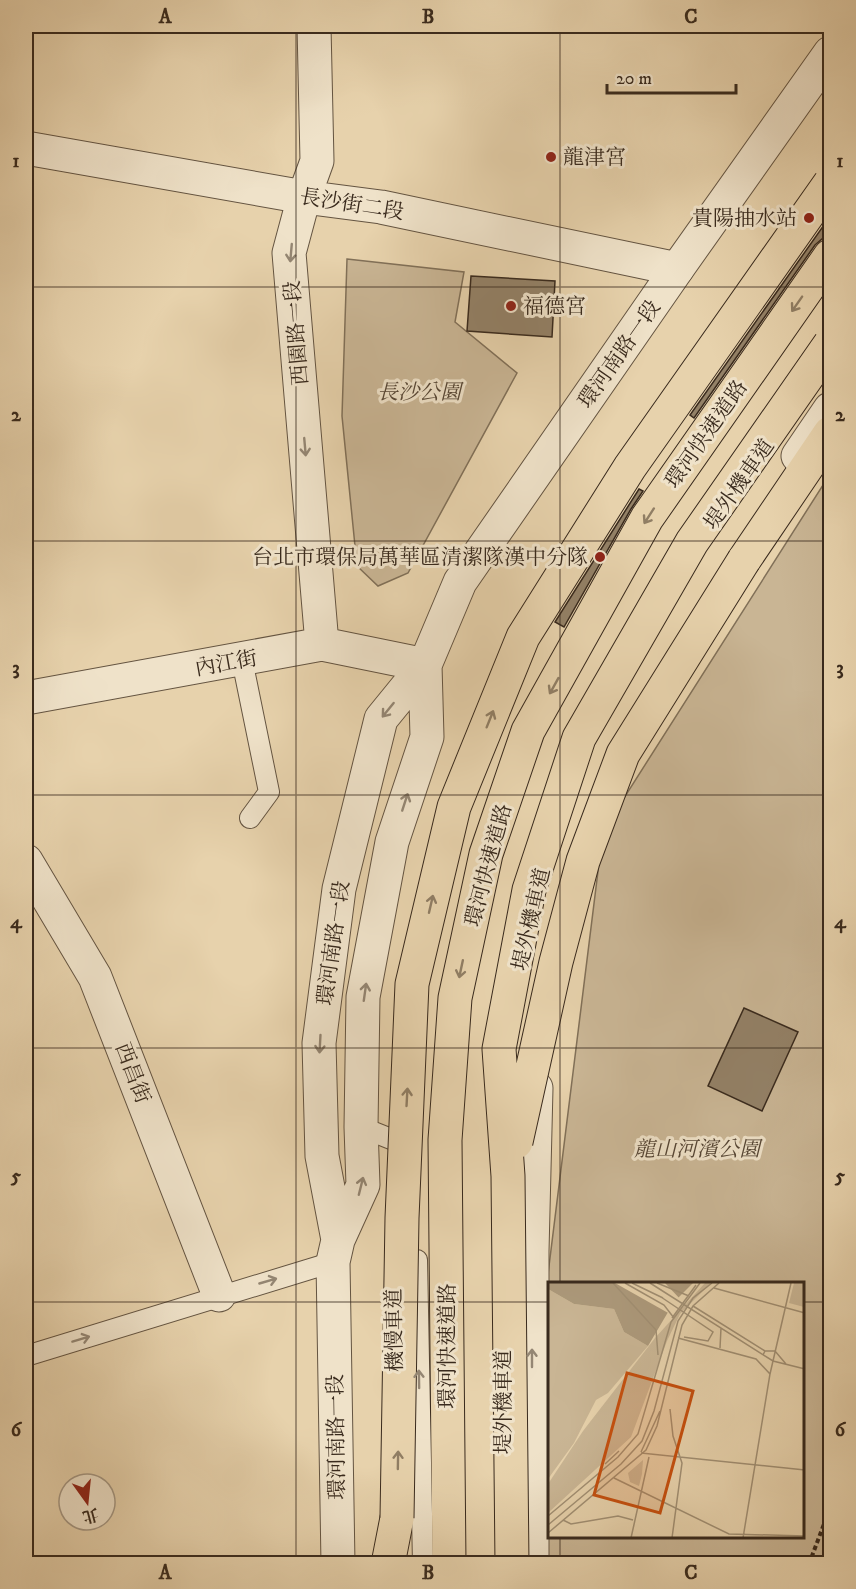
<svg xmlns="http://www.w3.org/2000/svg" width="856" height="1589" font-family="'IM FELL DW Pica','Noto Serif TC',serif">
<rect width="100%" height="100%" fill="#e7d2ac"/>
<filter id="stains"><feTurbulence type="fractalNoise" baseFrequency=".00333" numOctaves="4"/><feColorMatrix values="0 0 0 0 .2 0 0 0 0 .09 0 0 0 0 .02 0 0 0 .5 -.17"/></filter>
<radialGradient id="worn" r=".72"><stop offset=".6" stop-color="#630" stop-opacity="0"/><stop offset="1" stop-color="#630" stop-opacity=".3"/></radialGradient>
<path fill="#c9b594" stroke="#817058" stroke-width="1.5" fill-rule="evenodd" d="M347,259L464,272L455,322L517,373L408,573L378,586L357,566L342,416Z
M830,474V1563L512,1564L603,831ZM550,1283H804V1536H550Z"/>
<path fill="#938167" stroke="#392a1d" stroke-width="1.5" d="M831,215V237L822,239L815,245L694,418L690,415Z
M471,276L555,281L552,337L467,331Z
M639,489L643,491L631,509L564,627L555,622Z
M744,1008L798,1032L762,1111L708,1086Z"/>
<g fill="none" stroke-linecap="round" stroke-linejoin="round">
<defs>
<path id="service" d="M242,660L269,792L250,818
M361,1127L401,1143L408,1155
M417,1260L423,1564
M26,1356L333,1262"/>
<path id="minor" d="M314,26L317,161L304,197L289,253L322,644
M26,148L304,197L381,207L677,269
M798,456L830,409
M26,698L322,644L425,665
M26,861L95,977L219,1295
M532,1564V1251L536,1088"/>
<path id="tertiary" d="M338,1240L322,1156L319,1043L339,889L381,719L425,665L460,582L677,269L830,53
M338,1564L333,1262L338,1240L363,1185L361,1127L363,997L392,842L427,737L425,665"/>
<path id="trunk" d="M744,560L830,433
M388,1564L397,1518
M449,1564L445,1140L455,998L486,854L528,731L647,518L830,256"/>
</defs>
<use href="#service" stroke="#645441" stroke-width="22"/>
<use href="#minor" stroke="#645441" stroke-width="35"/>
<use href="#tertiary" stroke="#645441" stroke-width="35"/>
<use href="#trunk" stroke="#392a1d" stroke-width="35"/>
<path stroke="#392a1d" stroke-width="4" stroke-dasharray="4.5 3" stroke-linecap="butt" d="M809,1564L830,1508"/>
<use href="#service" stroke="#efe2c9" stroke-width="20"/>
<use href="#minor" stroke="#efe2c9" stroke-width="33"/>
<use href="#tertiary" stroke="#efe2c9" stroke-width="33"/>
<use href="#trunk" stroke="#e7d2ac" stroke-width="33"/>
<defs>
<path id="trunk-bridge" d="M516,1142L556,962L583,861L623,754L744,560
M397,1518L402,1218L412,984L454,807L523,637L630,467L830,183
M512,1564L508,1176L499,1049L529,890L579,738L692,542L830,344"/>
</defs>
<use href="#trunk-bridge" stroke="#392a1d" stroke-width="35" stroke-linecap="butt"/>
<use href="#trunk-bridge" stroke="#e7d2ac" stroke-width="33"/>
</g>
<defs><path id="oneway-shaft" d="M-6 0H5M1.5-3L5.5 0L1.5 3" fill="none" stroke-width="1.6" stroke-linecap="round" stroke-linejoin="round" transform="scale(1.5)"/></defs>
<g stroke="#948673">
<use href="#oneway-shaft" transform="translate(291 253) rotate(95)"/>
<use href="#oneway-shaft" transform="translate(305 447) rotate(85)"/>
<use href="#oneway-shaft" transform="translate(388 710) rotate(129)"/>
<use href="#oneway-shaft" transform="translate(405 802) rotate(-72)"/>
<use href="#oneway-shaft" transform="translate(365 992) rotate(-82)"/>
<use href="#oneway-shaft" transform="translate(320 1044) rotate(93)"/>
<use href="#oneway-shaft" transform="translate(361 1186) rotate(-76)"/>
<use href="#oneway-shaft" transform="translate(268 1281) rotate(-16)"/>
<use href="#oneway-shaft" transform="translate(81 1339) rotate(-17)"/>
<use href="#oneway-shaft" transform="translate(532 1358) rotate(-90)"/>
<use href="#oneway-shaft" transform="translate(419 1379) rotate(-91)"/>
</g>
<g stroke="#907e64">
<use href="#oneway-shaft" transform="translate(797 304) rotate(125)"/>
<use href="#oneway-shaft" transform="translate(649 516) rotate(123)"/>
<use href="#oneway-shaft" transform="translate(554 686) rotate(119)"/>
<use href="#oneway-shaft" transform="translate(490 719) rotate(-68)"/>
<use href="#oneway-shaft" transform="translate(431 904) rotate(-77)"/>
<use href="#oneway-shaft" transform="translate(461 969) rotate(102)"/>
<use href="#oneway-shaft" transform="translate(407 1097) rotate(-87)"/>
<use href="#oneway-shaft" transform="translate(398 1460) rotate(-89)"/>
</g>
<path fill="none" stroke="#392a1d" stroke-width="1.5" stroke-opacity="0.55" d="M296,26V1564M560,26V1283M26,287H830M26,541H830M26,795H830M26,1048H830M26,1302H550M804,1302H830M560,1536V1564"/>
<g fill="#8f2418" stroke="#efe2c9" stroke-width="2">
<circle cx="551" cy="157" r="6"/>
<circle cx="809" cy="218" r="6"/>
<circle cx="511" cy="306" r="6"/>
<circle cx="600" cy="557" r="6"/>
</g>
<g text-anchor="middle" stroke-width="6" stroke-linejoin="round" paint-order="stroke">
<g font-size="21" fill="#392a1d" stroke="#efe2c9" text-anchor="start">
<text x="563" y="164">龍津宮</text>
<text x="797" y="225" text-anchor="end">貴陽抽水站</text>
<text x="523" y="313">福德宮</text>
<text x="588" y="564" text-anchor="end">台北市環保局萬華區清潔隊漢中分隊</text>
</g>
<g font-size="21" fill="#392a1d" stroke="#efe2c9">
<text transform="translate(352 204) rotate(9)" y="7">長沙街二段</text>
<text transform="translate(296 333) rotate(-95)" y="7">西園路一段</text>
<text transform="translate(619 354) rotate(-55)" y="7">環河南路一段</text>
<text transform="translate(706 434) rotate(-55)" y="7">環河快速道路</text>
<text transform="translate(739 484) rotate(-55)" y="7">堤外機車道</text>
<text transform="translate(226 663) rotate(-10)" y="7">內江街</text>
<text transform="translate(488 865) rotate(-75)" y="7">環河快速道路</text>
<text transform="translate(531 919) rotate(-77)" y="7">堤外機車道</text>
<text transform="translate(333 943) rotate(-82)" y="7">環河南路一段</text>
<text transform="translate(133 1073) rotate(69)" y="7">西昌街</text>
<text transform="translate(394 1330) rotate(-91)" y="7">機慢車道</text>
<text transform="translate(447 1346) rotate(-90)" y="7">環河快速道路</text>
<text transform="translate(503 1402) rotate(-90)" y="7">堤外機車道</text>
<text transform="translate(336 1437) rotate(-91)" y="7">環河南路一段</text>
</g>
<g font-size="21" font-style="italic" fill="#564635" stroke="#efe2c9">
<text x="419" y="399">長沙公園</text>
<text x="697" y="1156">龍山河濱公園</text>
</g>
</g>
<g transform="translate(548 1282)">
<rect width="256" height="256" fill="#e7d2ac"/>
<path d="M157,1H163L132,32L119,59L83,155L0,231V202L35,149L107,56ZM246,1H256V25L241,21ZM0,7L26,22L66,27L76,50L100,64L60,111L48,118L26,161L0,197ZM95,178L94,192L91,204L82,200L80,191Z" fill="#c9b594"/>
<path d="M0,1H145L126,20L100,64L76,50L66,27L26,22L0,7Z" fill="#ac997b"/>
<path d="M67,1H117L133,18L122,32Z" fill="#e7d2ac"/>
<path fill="none" stroke="#a18f73" stroke-width="1.5" d="M65,1L108,48L110,73M77,1L116,23L126,36M84,1L115,16M102,1L225,79L257,87M109,1L141,14M166,6L257,31M113,15L165,50L160,59L136,55M145,24L217,69M124,36L148,3M130,56L208,77L222,92M172,66L173,46M215,73L217,69H227L238,82M122,127L125,154L134,181L124,256M93,170L112,129M93,171L257,188M57,182L71,169M66,196L181,252L257,254M0,234L70,175L90,152L123,40L152,1M15,238L23,242L70,234L85,238M0,243L73,182L94,159L106,129L130,39L145,16L164,1M0,251L98,168L109,144L134,43L145,24L171,1M83,256L101,175M195,256L222,92L243,1"/>
<path fill="#c5500f" fill-opacity="0.15" stroke="#c5500f" stroke-width="3" d="M79,91L145,109L112,231L46,213Z"/>
<rect width="256" height="256" fill="none" stroke="#392a1d" stroke-width="3"/>
</g>
<rect width="856" height="1589" fill="none" stroke="#e7d2ac" stroke-width="66"/>
<g transform="translate(87 1502) rotate(165)"><circle r="28" fill="#efe2c9" stroke="#a69884" stroke-width="1.5"/>
<path d="M0-4.5L10 22L0 15L-10 22Z" fill="#8f2418"/>
<text y="-9" font-size="16" font-weight="bold" text-anchor="middle" fill="#392a1d">北</text>
</g>
<path d="M607 84v9h129v-9" fill="none" stroke="#392a1d" stroke-width="3"/>
<text x="616" y="84" font-size="18" fill="#392a1d" stroke="#efe2c9" stroke-width="4.5" paint-order="stroke">20 m</text>
<rect x="33" y="33" width="790" height="1523" fill="none" stroke="#392a1d" stroke-width="2"/>
<g font-size="20" text-anchor="middle" font-weight="bold" fill="#392a1d">
<text x="165" y="23">A</text>
<text x="428" y="23">B</text>
<text x="691" y="23">C</text>
<text x="16" y="167">1</text>
<text x="840" y="167">1</text>
<text x="16" y="421">2</text>
<text x="840" y="421">2</text>
<text x="16" y="674">3</text>
<text x="840" y="674">3</text>
<text x="16" y="928">4</text>
<text x="840" y="928">4</text>
<text x="16" y="1182">5</text>
<text x="840" y="1182">5</text>
<text x="16" y="1436">6</text>
<text x="840" y="1436">6</text>
<text x="165" y="1579">A</text>
<text x="428" y="1579">B</text>
<text x="691" y="1579">C</text>
</g>
<rect width="100%" height="100%" filter="url(#stains)"/>
<rect width="100%" height="100%" fill="url(#worn)"/>
</svg>
